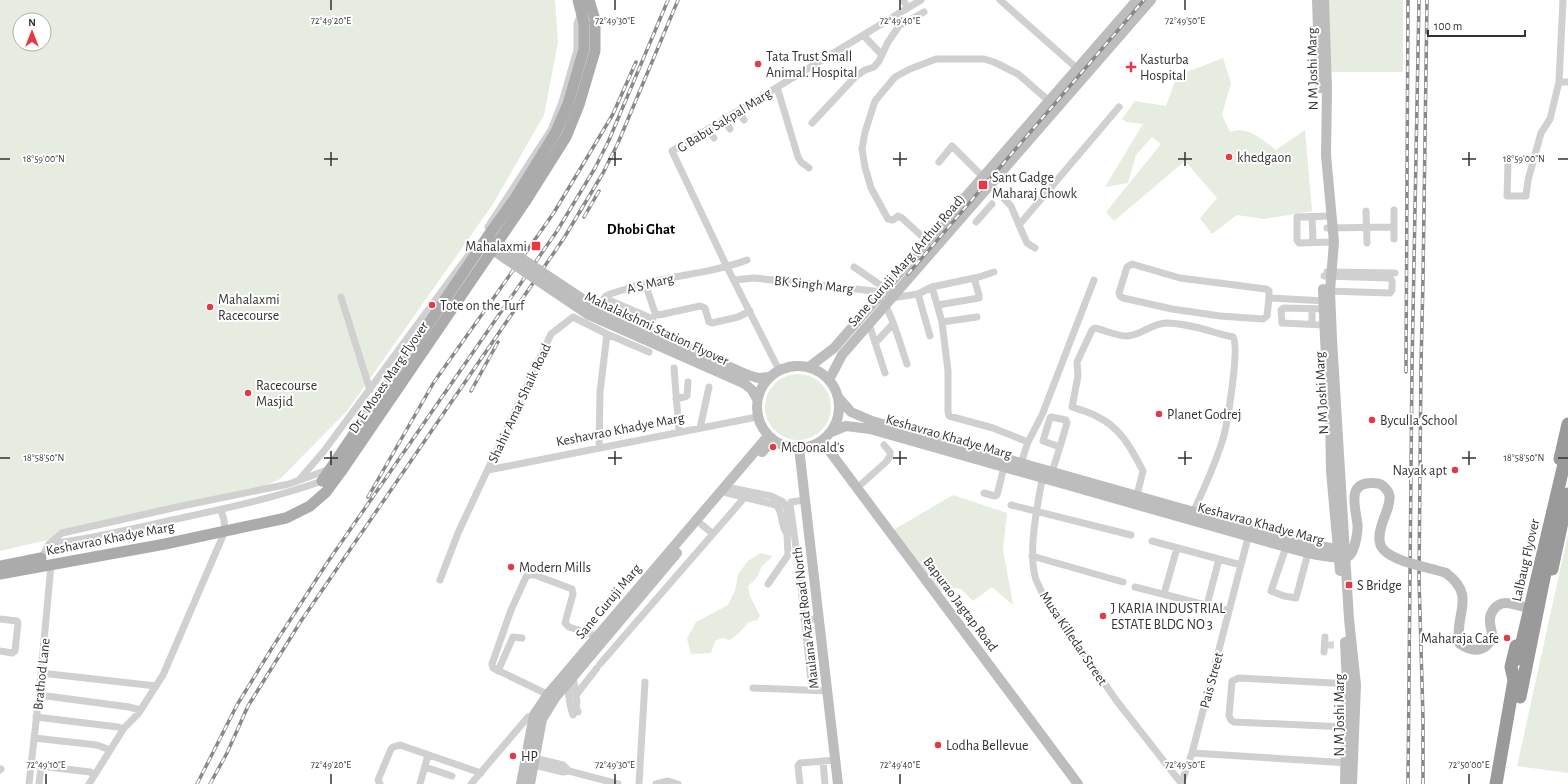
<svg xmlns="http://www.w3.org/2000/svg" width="1568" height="784" font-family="'Alegreya Sans',sans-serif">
<rect width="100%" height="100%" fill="#fff"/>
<path fill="#e6ecdf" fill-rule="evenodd" d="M0,0H555L558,42L544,115L493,204L347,411L280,479L249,493L0,551ZM20,20H44V44H20Z
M1328,0H1403V72H1328Z
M1223,58L1231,83L1222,115L1230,132C1247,125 1263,140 1276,150L1305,130L1312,211L1264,219L1237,215L1212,234L1200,218L1217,198L1185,161L1114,221L1106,212L1161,144L1152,137L1136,155L1128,183L1105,187L1143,124L1126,122L1122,119L1135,101L1166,106L1177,76Z
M765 407a33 33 0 1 1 66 0a33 33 0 1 1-66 0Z
M953,495L1007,513L1003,549L1013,605L992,587L973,601L961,589L949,587L937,595L890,532Z
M1568,534V773L1517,766Z
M760,553L773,556L762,566L756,579L748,586L750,596L760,616L757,620L749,622L740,632L730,640L722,638L715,641L711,653L691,654L687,639L696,622L728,605L735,591L738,574L748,561Z"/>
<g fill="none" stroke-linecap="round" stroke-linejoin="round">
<path stroke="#d6d6d6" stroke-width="7" stroke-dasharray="7 3.5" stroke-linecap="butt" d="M1327,645H1337"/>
<path stroke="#d0d0d0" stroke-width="7" d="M903,0L908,8
M1000,0L1080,71
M863,35L882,55
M1559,82L1563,0
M777,87L798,157L801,162L809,168
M738,111L744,120
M724,120L730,129
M812,123L856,76L865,70L874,67L879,61L888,42L899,26L924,12
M708,130L714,138
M939,162L952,146L983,177L1011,206L1019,225L1119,107
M1508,163L1507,196H1526L1528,180L1541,133L1550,119L1559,82H1568
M1394,210V239
M1366,211L1367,243
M1332,216L1297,217V240L1299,243L1334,242
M1312,217L1313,242
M976,222L992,204
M1019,225L1027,243L1035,248
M488,227L551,130L562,102L577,50V24L581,13
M1327,228L1394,227
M927,241L902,218L898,216L893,220L888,219L871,188L865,167L862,149L865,132L875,101L895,77L910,69L936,59H984L994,62L1018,74L1049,101
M854,267L889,291
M1327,272L1395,273
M1324,276L1390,278L1392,281V290L1390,293L1327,291
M734,280L754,278L883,292L891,298L918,294L932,287L942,322L948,371V412L949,416L993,428L1028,442
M645,283L655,313L659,315L700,306L705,308L709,322L712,323L738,317L750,311
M932,287L979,277L994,272
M918,294L930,336
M341,297L370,390
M604,298L653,319
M1269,298L1267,316L1263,319L1220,316L1172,309L1123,298L1120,296L1119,293L1127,267L1132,264L1180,278L1266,289L1269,291V298L1326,301
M882,302C892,311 902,351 907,364
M938,305L979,298V295L974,278
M597,312C599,306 601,300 606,296C611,293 620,291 626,289C666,275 708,275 747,260
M942,322L977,317
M869,324L885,373
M1312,324V309
M1324,325L1282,323L1281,310L1284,308L1328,309
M875,343L893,324
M674,368L679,432
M779,370L727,267L672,151L921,0
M676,399L687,396L688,382
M700,428L709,387
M599,448L600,392L607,334L649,352
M1020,466L1028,442L1042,415L1094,280
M488,470L757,417
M1052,472L1059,450L1060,447L1067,423L1066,420L1051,417L1050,418L1043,441L1060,447
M1043,475C1038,501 1028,550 1035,576C1036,582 1040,587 1042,593L1116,700L1181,783
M299,480L324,451L473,249
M857,488L886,462L890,456V452L884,445
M727,493L776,505C784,513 780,525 787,534L789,529L787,509L783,502L771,496L731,488
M984,493L995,496L997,495L1005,463
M1136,499L1143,471C1132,450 1121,428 1098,417C1090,412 1080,410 1072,407L1078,376L1077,362L1092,330L1095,328C1104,330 1120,337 1128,336C1142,335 1152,323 1166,323C1188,323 1211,332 1233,337C1240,348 1227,427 1222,442C1214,467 1203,491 1192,515
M805,500L791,502L790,504L799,569L812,690
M1011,505L1131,535
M701,524L713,534
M1152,541L1241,565
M49,544C90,539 131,529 172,520C223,509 275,498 325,480
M1286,547L1271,591L1284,596L1296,598L1308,553
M1032,556L1123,582
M39,562L49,544L62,533L177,507L289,484L330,469
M440,580L458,533L551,334L573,317L607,334
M768,584L788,555L787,534
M1135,587L1229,611
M1164,594L1177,548
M1207,605L1219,559
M0,619L17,621L18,623L15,651L12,653L0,651
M804,620L819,619
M1324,652L1325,637
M600,664L745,497
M498,671L513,637L522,638
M41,673L156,686
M573,675L577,702L576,706L578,712
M567,683C569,694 569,705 573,715
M753,688L827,691
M39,695L129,707L140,710
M576,695L597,668
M551,696L493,668L492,664L511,610L526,577L529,575H535L572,589L573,594L565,623L569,627L597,636
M36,717L118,727L123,729
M1346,727L1234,722L1231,720L1229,716L1232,681L1239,678L1352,684
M34,738L97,745L110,750
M1192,753L1349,763
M530,757L563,765L569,771
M823,761L825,784
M31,765L90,772L94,774
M534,765L563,772L569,771L618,784
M425,767L452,776
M0,770L1,769
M29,784L39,695L51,565
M39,784L41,766
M89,784L124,728L138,714L163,675L225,531L224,520L221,510
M380,784L378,780L391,749L393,747L400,745L481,773
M420,784L428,755
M471,784L528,717L536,715
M639,784L645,682
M656,784L668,781L678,784
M800,784L798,766L800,763L836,760
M1181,784L1192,753L1249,534"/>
<path stroke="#bdbdbd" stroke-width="10" d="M1317,0L1320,88
M1324,0L1327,88L1326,155L1334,242L1330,291L1332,339L1349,619L1356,685L1352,784
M492,239L512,252
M487,246L506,259
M1323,289L1325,339L1330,414L1331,471L1340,571
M757 407a41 41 0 1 1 82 0a41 41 0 1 1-82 0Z
M809,367L834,348L1137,0
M748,375L758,378L769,377
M829,380L842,355L1151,0
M745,384L752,390L757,399
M838,397L851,412L872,421L1307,544L1337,549L1344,547
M831,432L846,426L870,429L1286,547C1301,551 1334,561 1349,556C1355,551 1359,529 1357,521C1355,506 1347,482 1373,483C1379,483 1382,484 1386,489C1391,494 1390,500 1388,507
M822,441L1078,784
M799,448L838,784
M762,452L773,440
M1446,573C1478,597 1453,614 1460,644C1473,653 1488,652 1492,635C1492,630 1490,627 1490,622C1489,613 1496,603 1506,603C1512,603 1519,606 1525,607
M1345,642L1347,684L1345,784
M521,784L534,715L548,694L768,436
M530,784L542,719L555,698L677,553"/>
<path stroke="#ababab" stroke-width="11" d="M578,0L584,23
M322,481L488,236
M0,566L41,558
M0,574L165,544L286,518L310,506L326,492L343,469L525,202L566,137L579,105L595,51V20L589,0"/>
<path stroke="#9a9a9a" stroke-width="13" d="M1560,459L1568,424
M1552,569L1568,494
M1520,697L1548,558
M1496,784L1514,680L1511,667L1516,646"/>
<defs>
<path id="rail" d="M584,217L599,191
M908,274L1144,0
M1406,372L1408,0
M471,391L498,342
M368,497L434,382L553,214L588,156L613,114L636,62
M197,784L237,705L272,648L327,563L557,231L595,168L609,140L668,0
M210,784L227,753L248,706L301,621L564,238L603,173L618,143L678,0
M1408,784L1412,367L1419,0
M1423,784V718L1419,578L1421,366L1423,279L1427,0"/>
</defs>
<use href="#rail" stroke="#888" stroke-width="3.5"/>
<use href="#rail" stroke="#fff" stroke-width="2" stroke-dasharray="6" stroke-linecap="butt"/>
<path stroke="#bdbdbd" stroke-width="10" d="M512,252L593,306L748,375
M506,259L589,315L745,384
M1388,507C1385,517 1377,532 1380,543C1383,561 1430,567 1446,573"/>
<path stroke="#ababab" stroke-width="11" d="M488,236L516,197L556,132L568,104L584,49V23"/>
<path stroke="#9a9a9a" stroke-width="13" d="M1518,659L1568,447"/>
</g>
<path fill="none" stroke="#333" stroke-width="1.5" d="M331,0V10M615,0V10M900,0V10M1185,0V10M331,152V166M615,152V166M900,152V166M1185,152V166M1469,152V166M0,159H10M324,159H338M608,159H622M893,159H907M1178,159H1192M1462,159H1476M1558,159H1568M331,451V465M615,451V465M900,451V465M1185,451V465M1469,451V465M0,458H10M324,458H338M608,458H622M893,458H907M1178,458H1192M1462,458H1476M1558,458H1568M46,774V784M331,774V784M615,774V784M900,774V784M1185,774V784M1469,774V784"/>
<g fill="#e63946" stroke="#fff" stroke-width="1.5">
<circle cx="758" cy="64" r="4"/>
<path d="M1129 61h4v4h4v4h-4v4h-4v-4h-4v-4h4z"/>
<circle cx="1229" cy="157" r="4"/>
<rect x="978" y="180" width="10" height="10" rx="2"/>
<rect x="531" y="241" width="10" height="10" rx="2"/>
<circle cx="432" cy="305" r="4"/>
<circle cx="210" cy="307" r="4"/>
<circle cx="248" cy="393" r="4"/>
<circle cx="1159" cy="414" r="4"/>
<circle cx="1372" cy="420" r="4"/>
<circle cx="773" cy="447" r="4"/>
<circle cx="1455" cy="470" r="4"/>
<circle cx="511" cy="567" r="4"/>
<rect x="1345" y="581" width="8" height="8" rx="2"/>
<circle cx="1103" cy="616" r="4"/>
<circle cx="1507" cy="638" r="4"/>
<circle cx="938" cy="745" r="4"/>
<circle cx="513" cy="756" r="4"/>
</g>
<g text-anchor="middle" stroke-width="4" stroke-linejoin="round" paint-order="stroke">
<g font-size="14" fill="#333" stroke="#fff" text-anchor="start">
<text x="766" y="61">Tata Trust Small<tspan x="766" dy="16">Animal. Hospital</tspan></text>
<text x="1140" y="64">Kasturba<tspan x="1140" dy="16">Hospital</tspan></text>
<text x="1237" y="162">khedgaon</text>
<text x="992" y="182">Sant Gadge<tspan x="992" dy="16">Maharaj Chowk</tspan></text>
<text x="527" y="251" text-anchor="end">Mahalaxmi</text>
<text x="218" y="304">Mahalaxmi<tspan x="218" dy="16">Racecourse</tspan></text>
<text x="440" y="310">Tote on the Turf</text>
<text x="256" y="390">Racecourse<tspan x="256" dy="16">Masjid</tspan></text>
<text x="1167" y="419">Planet Godrej</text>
<text x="1380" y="425">Byculla School</text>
<text x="781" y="452">McDonald's</text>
<text x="1447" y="475" text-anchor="end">Nayak apt</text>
<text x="519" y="572">Modern Mills</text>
<text x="1357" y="590">S Bridge</text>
<text x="1111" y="613">J KARIA INDUSTRIAL<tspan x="1111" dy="16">ESTATE BLDG NO 3</tspan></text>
<text x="1499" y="643" text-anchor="end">Maharaja Cafe</text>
<text x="946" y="750">Lodha Bellevue</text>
<text x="521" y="761">HP</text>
</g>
<g font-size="14" fill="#333" stroke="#fff">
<text transform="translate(1312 69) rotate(-91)" y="5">N M Joshi Marg</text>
<text transform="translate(724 120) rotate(-32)" y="5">G Babu Sakpal Marg</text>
<text transform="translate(906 260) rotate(-49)" y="5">Sane Guruji Marg (Arthur Road)</text>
<text transform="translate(650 283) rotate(-14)" y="5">A S Marg</text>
<text transform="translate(814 284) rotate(6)" y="5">BK Singh Marg</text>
<text transform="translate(657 328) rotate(25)" y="5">Mahalakshmi Station Flyover</text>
<text transform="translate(388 377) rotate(-56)" y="5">Dr E Moses Marg Flyover</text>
<text transform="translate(1321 393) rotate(-93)" y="5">N M Joshi Marg</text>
<text transform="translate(519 403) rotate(-65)" y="5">Shahir Amar Shaik Road</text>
<text transform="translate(620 429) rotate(-11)" y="5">Keshavrao Khadye Marg</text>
<text transform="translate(949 436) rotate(16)" y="5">Keshavrao Khadye Marg</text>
<text transform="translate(1261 523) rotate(15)" y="5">Keshavrao Khadye Marg</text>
<text transform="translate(110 538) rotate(-11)" y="5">Keshavrao Khadye Marg</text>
<text transform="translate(1525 560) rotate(-77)" y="5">Lalbaug Flyover</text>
<text transform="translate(608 601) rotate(-50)" y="5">Sane Guruji Marg</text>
<text transform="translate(961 604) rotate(53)" y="5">Bapurao Jagtap Road</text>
<text transform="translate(805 618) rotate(-97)" y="5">Maulana Azad Road North</text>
<text transform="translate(1074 638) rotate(56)" y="5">Musa Killedar Street</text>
<text transform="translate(41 674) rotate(-84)" y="5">Brathod Lane</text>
<text transform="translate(1211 680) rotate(-75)" y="5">Pais Street</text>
<text transform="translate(1339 715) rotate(-90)" y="5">N M Joshi Marg</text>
</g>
<g font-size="15" font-weight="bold" fill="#000" stroke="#fff">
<text x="641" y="234">Dhobi Ghat</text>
</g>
</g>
<g font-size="10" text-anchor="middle" fill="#333" stroke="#fff" stroke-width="4" stroke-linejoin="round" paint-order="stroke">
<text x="331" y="24">72°49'20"E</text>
<text x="615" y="24">72°49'30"E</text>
<text x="900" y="24">72°49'40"E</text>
<text x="1185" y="24">72°49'50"E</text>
<text x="44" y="162">18°59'00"N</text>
<text x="1524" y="162">18°59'00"N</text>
<text x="44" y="461">18°58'50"N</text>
<text x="1524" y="461">18°58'50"N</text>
<text x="46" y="768">72°49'10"E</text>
<text x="331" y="768">72°49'20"E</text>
<text x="615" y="768">72°49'30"E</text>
<text x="900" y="768">72°49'40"E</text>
<text x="1185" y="768">72°49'50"E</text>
<text x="1469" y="768">72°50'00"E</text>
</g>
<g transform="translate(32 32)"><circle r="19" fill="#ffffff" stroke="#adadad"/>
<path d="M0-3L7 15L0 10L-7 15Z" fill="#e63946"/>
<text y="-6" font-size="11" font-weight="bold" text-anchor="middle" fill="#333333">N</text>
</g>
<path d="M1428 30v6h97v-6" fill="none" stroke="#333333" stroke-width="2"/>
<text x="1434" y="30" font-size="12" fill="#333333" stroke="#ffffff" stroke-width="3" paint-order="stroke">100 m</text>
</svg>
